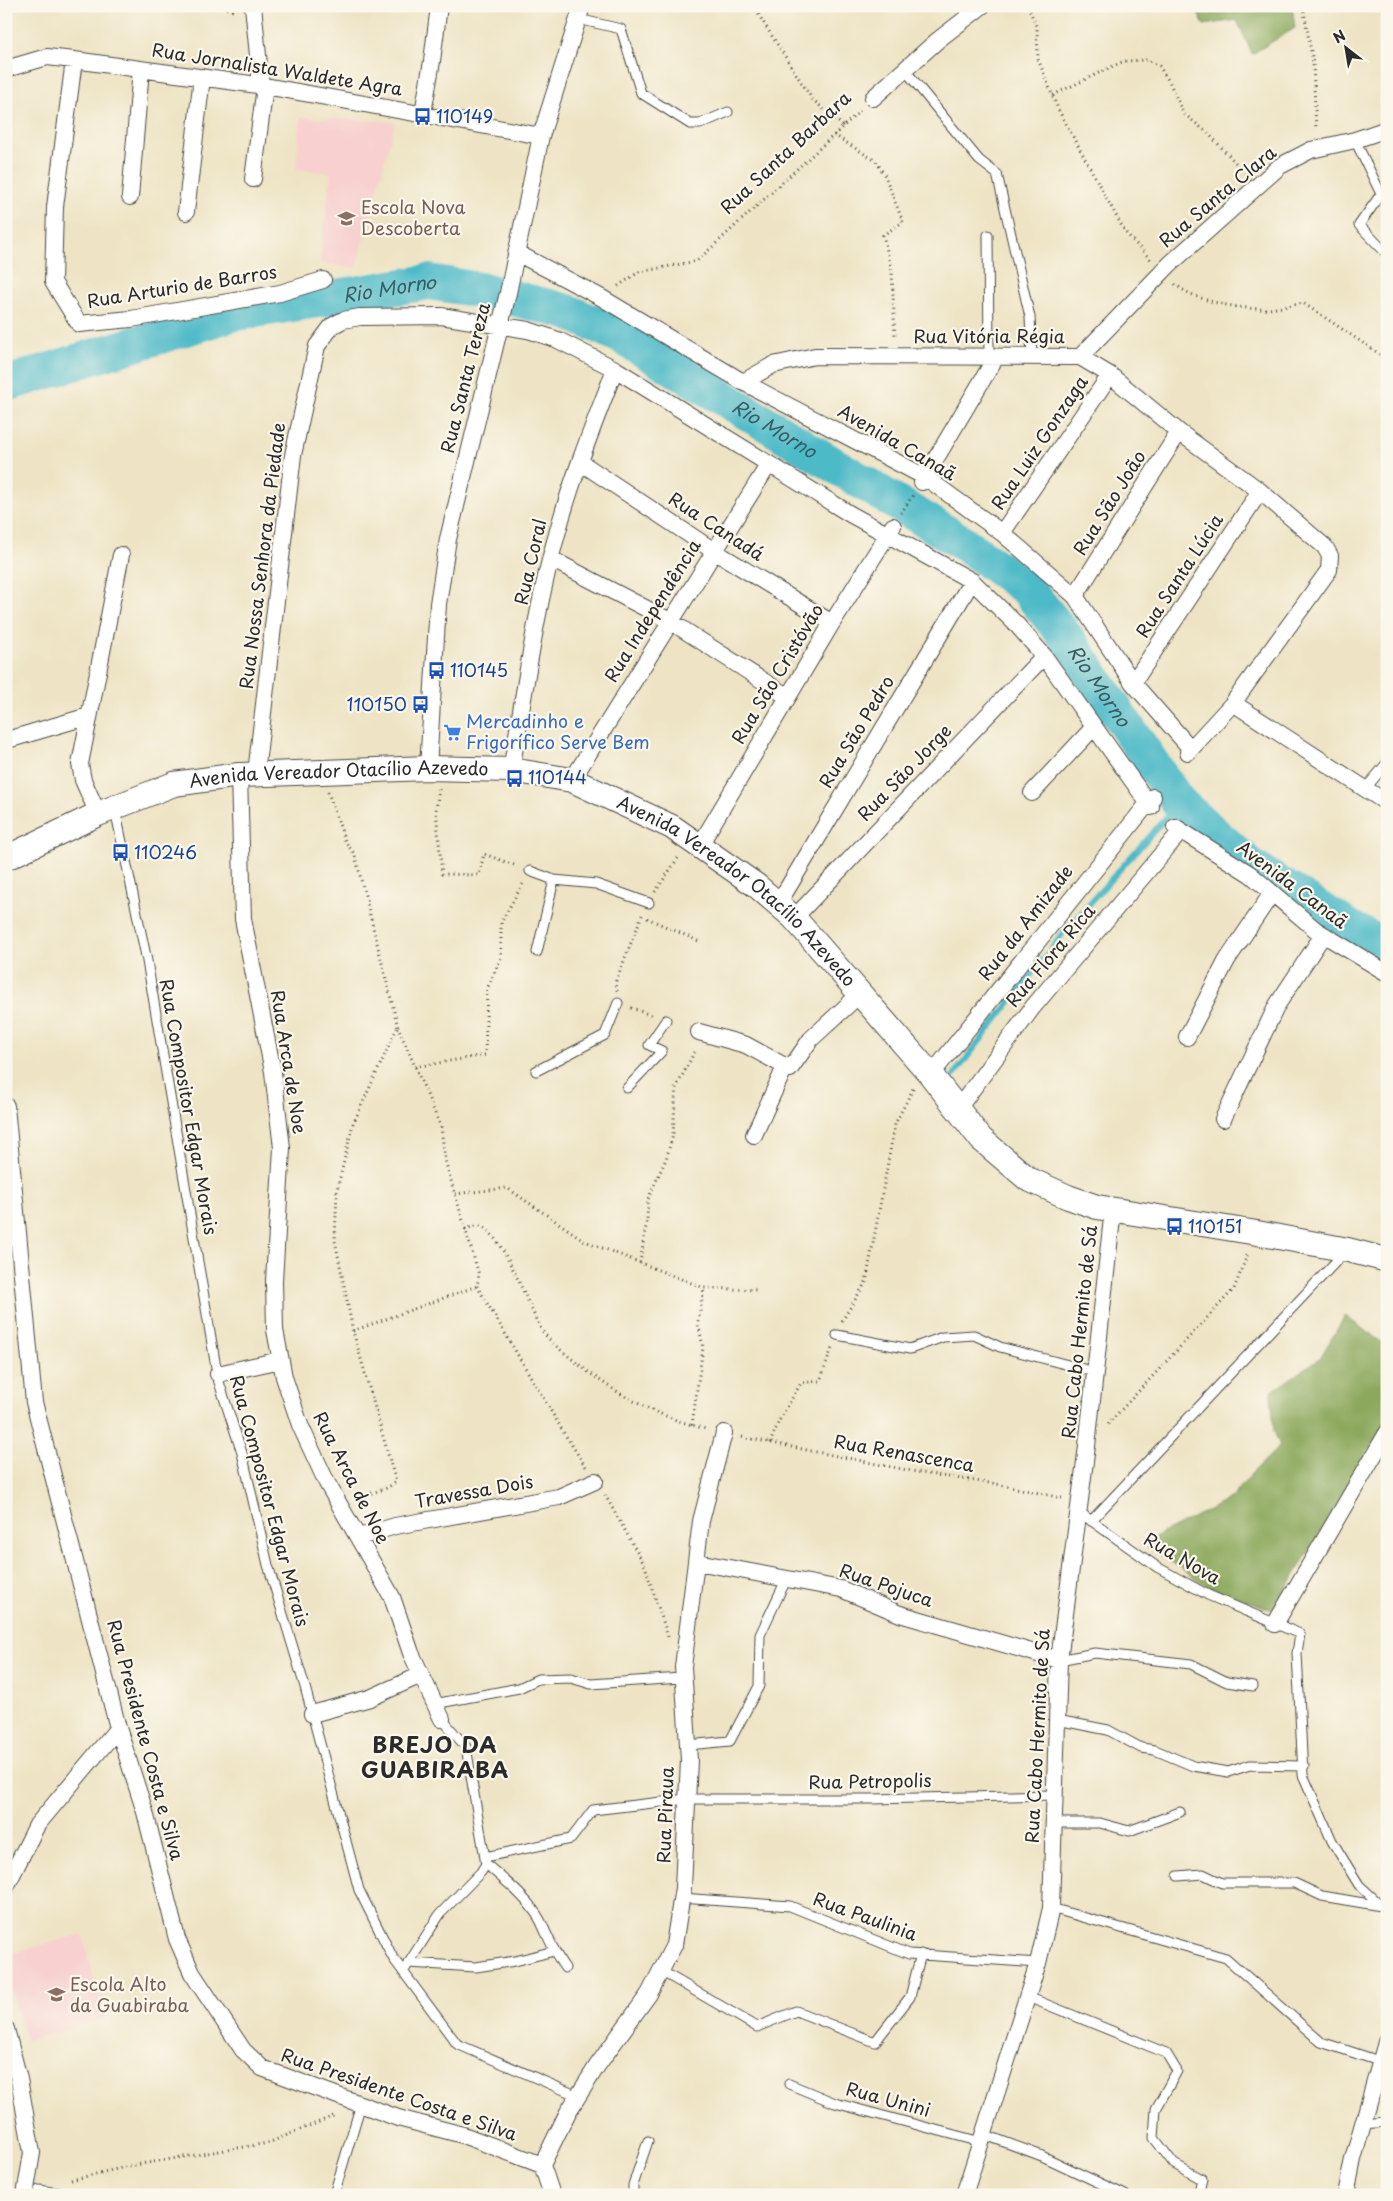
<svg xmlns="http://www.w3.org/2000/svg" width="1393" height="2201" font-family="'Playpen Sans',sans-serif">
<rect width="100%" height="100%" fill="#fbf7ec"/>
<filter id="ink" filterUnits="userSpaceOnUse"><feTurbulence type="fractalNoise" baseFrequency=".02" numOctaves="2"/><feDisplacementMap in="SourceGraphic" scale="10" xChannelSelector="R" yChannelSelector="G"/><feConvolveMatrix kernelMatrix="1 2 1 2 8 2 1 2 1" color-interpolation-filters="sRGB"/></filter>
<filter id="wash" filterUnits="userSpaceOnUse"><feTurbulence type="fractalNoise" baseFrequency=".0096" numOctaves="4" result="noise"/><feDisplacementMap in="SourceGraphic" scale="20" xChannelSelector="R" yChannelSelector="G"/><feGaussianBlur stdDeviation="1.12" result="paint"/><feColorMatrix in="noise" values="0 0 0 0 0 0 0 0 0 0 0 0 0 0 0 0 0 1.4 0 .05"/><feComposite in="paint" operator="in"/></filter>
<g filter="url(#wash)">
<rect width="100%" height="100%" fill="#eee4c5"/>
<path fill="#f7d0cf" d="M300,117L395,122L356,268L320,263L331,173L296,169Z
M82,1934L105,2018L26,2041L6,1972V1955Z"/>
<path fill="#8ba85b" stroke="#5b6a43" d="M1194,6H1292L1295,28L1252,54L1237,20L1204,25Z
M1345,1316L1387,1346V1419L1274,1610L1210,1588L1143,1543L1232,1498L1252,1473L1280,1446L1274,1431L1271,1392L1320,1358Z"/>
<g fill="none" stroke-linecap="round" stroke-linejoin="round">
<path stroke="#4dbac8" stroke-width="6" d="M953,1076L1064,932L1179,803"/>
<path stroke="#4dbac8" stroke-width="36" id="s1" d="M6,384L231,314L429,282L486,291L568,312L621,336L963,543L1027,589L1065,636L1179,803L1253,868L1352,929L1387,948"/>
</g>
</g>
<g filter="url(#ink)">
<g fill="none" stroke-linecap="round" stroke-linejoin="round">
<defs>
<path id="service" d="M578,19L621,29L641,93L690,124H700L728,112
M905,70L979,160L997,174L1030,317L1032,357
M1355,140L1381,194L1359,225L1387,254
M988,235L989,356
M1365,789L1387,763
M115,809L147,961L218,1379L242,1453L268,1565L305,1687L359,1890L393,1958L457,2044L578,2096
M530,871L554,880
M537,952L554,880L596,884L649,903
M536,1071L605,1035L618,1003
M627,1088L662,1051L649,1045L666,1020
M837,1335L910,1349L943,1337L974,1335L1000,1347L1095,1372
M1079,1512L1157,1567L1208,1595L1300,1634L1297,1653L1303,1775L1332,1841L1359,1885L1382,1906L1387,1907
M1091,1521L1345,1252
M1059,1660L1095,1653L1191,1664L1227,1682L1253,1686
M434,1704L519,1688L538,1679L571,1678L591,1684L681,1678
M1057,1720L1108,1730L1141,1748L1155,1750L1193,1766L1228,1772L1250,1765L1304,1766
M688,1745L730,1741L759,1686L760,1635L786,1580
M1053,1823H1100L1129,1831L1180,1812
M485,1857L571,1839L593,1810L687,1799H871L1054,1795
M486,1864C504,1880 528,1898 540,1920C548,1936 554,1953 565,1968
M1178,1876L1203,1874L1222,1883H1294L1322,1896L1381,1906
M681,1898L790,1906L909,1954L1038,1963
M1051,1908L1226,1958L1321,2042L1382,2062
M408,1963L476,1967L515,1961L554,1951
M661,1971L757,2027L796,2011L875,2042L910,1997L921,1954
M403,1972L440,1914L481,1872L486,1864L466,1747L442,1719
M1028,1997L1166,2053L1177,2071L1156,2109L1154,2138L1174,2164L1202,2179L1198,2195
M789,2084L835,2103L981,2142
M1363,2124L1387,2122
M983,2134L1042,2156L1125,2195
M39,2190L71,2195
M330,2195L335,2191L361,2104
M633,2195V2185L648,2141"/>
<path id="minor" d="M253,6L261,85
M74,60L55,207L53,282L79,324L131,319L280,293L323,280
M6,69L47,57L74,60L265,86L541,136
M873,98L938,40L982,6
M423,113L432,61L439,6
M253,179L265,86
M130,197L141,69
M186,212L202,77
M517,253L602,298L743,382L925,477L1002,533L1075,596L1133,683L1191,749
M1080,357L1170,264L1280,166L1311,150L1355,140L1387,129
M743,382L773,365L815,356L1080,357L1110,375L1179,432L1260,491L1325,547L1330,556L1329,570L1233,703L1188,752
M580,462L714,551L832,623
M922,482L996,357
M1002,533L1110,375
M551,559L670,621L788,697
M1075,596L1179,432
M1133,683L1260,491
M1233,703L1387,803
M7,740L89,716
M428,768L438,604L448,539L508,293L541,136L582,6
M511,770C525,692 535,611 557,534C572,478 594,424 615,369
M256,773L293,455L317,346L332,326L343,320L360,317L441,316L528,330L558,340L615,369L850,514L972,581L1017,625L1044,656L1151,807
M239,775L243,919L273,1072L282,1148L274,1281L275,1330L284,1377L300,1425L327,1483L392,1597L411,1653L442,1719
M572,780L769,464
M1032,793L1094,727
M98,814L83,780L80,764L121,555
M1175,827L1250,874L1316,930L1387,973
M700,845L832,623L893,526
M778,904L972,581
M794,918L1044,656
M699,1032L746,1045L790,1069L811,1039L861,993
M1187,1037L1227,960L1272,893
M931,1075L1153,797
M6,1106L34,1402L118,1728L145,1812L177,1939L192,1973L243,2050L262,2068L398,2118L463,2135L542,2165
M957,1110L1033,1007L1181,831
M1223,1119L1277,1005L1323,935
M754,1135L785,1067
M218,1374L280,1360
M359,1537L395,1526L559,1497L595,1481
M697,1562L841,1589L900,1614L1059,1660
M1275,1624L1387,1433
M312,1714L370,1698L421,1675
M6,1887L37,1825L118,1728
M6,2029L19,2079L32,2153L25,2195
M542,2165L568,2112L597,2066L649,1994L674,1945L683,1888L689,1760L683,1667L701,1521L724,1433
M542,2165L552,2195
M964,2195L1038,1963L1051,1908L1059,1660L1087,1446L1113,1209
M1346,2195L1353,2159L1387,2039"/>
<g id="secondary">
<path id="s2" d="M6,858L98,814L174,784L239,775L428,768L511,770L572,780L672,827L757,886L794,918L931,1075L981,1139L1028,1179L1068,1197L1097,1207L1257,1233L1348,1250L1387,1260"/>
</g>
</defs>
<use href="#service" stroke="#484742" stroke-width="11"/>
<use href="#minor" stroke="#484742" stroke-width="18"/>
<use href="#secondary" stroke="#484742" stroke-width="26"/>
<path stroke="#484742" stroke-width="3" stroke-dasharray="1 4" stroke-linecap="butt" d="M223,6L236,13
M753,6L812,99L843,126
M1028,6L1037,28L1038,59L1058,109L1125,232L1151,260
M1303,6L1313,63L1316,130
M1053,95L1124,61L1148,60L1159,66L1169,81L1183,113L1209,134L1246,174
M834,135L876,161L885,176L903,222L883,235L892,271L895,338
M1175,284C1194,301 1239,309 1264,309C1277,309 1290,305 1303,303L1387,359
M618,286L639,272L697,261L860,111
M901,513L913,495
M439,789L436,810L442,874L479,875L484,854L517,866
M328,792L345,841L355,855L398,1027L441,1127L445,1160L479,1275L477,1286
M655,892L678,858
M647,918L698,941
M617,991L616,981L642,915
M631,1008L654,1016
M415,1067L485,1055L487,989L501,958V922L524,882
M455,1194L507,1188L585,1241L704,1288L758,1290
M465,1229C469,1228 476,1225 480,1226C501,1231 529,1307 540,1327C547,1340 561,1350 572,1359C613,1393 655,1416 706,1429
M640,1263L647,1220L648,1199L666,1159L673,1135L676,1088L696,1049
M477,1286L564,1433L586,1467
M842,1321L866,1282L895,1124L914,1087
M353,1331L477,1286
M1108,1424L1234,1289L1248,1253
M692,1425L703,1347L698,1322L704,1288
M742,1437L922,1473L1002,1485L1062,1498
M770,1443L779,1421L801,1383L820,1381L832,1348
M605,1495L645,1566L668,1637
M357,1498L387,1488L396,1482L353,1331L335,1240L337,1190L353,1124L397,1028
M71,2180L129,2166L268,2143L336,2115"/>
<use href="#service" stroke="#fff" stroke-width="9"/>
<use href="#minor" stroke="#fff" stroke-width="16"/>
<use href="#secondary" stroke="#fff" stroke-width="24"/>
</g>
</g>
<defs>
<symbol id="bus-bare" viewBox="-9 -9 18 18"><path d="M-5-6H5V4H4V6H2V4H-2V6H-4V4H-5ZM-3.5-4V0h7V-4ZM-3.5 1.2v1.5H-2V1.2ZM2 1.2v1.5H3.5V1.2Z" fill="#1a4fb4" stroke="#fbf7ec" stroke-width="2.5" paint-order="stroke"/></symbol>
<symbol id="school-bare" viewBox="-9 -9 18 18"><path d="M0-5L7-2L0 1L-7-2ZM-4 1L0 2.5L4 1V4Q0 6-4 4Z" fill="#8d6e63" stroke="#fbf7ec" stroke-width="2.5" paint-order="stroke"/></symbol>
<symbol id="supermarket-bare" viewBox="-9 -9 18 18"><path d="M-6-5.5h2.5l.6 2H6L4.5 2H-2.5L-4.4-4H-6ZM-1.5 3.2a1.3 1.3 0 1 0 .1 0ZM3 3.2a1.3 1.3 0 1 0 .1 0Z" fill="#3f7fe0" stroke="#fbf7ec" stroke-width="2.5" paint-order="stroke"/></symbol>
</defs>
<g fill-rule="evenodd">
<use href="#bus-bare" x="410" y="104" width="25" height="25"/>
<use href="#school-bare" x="334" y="206" width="25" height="25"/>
<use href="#bus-bare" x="424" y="658" width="25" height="25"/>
<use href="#bus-bare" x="408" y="692" width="25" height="25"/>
<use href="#supermarket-bare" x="440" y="720" width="25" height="25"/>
<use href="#bus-bare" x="502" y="766" width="25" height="25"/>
<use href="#bus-bare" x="108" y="840" width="25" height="25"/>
<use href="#bus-bare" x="1162" y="1214" width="25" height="25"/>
<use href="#school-bare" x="44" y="1982" width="25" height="25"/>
</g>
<g text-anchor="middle" stroke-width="4.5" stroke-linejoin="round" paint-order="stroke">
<g font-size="18" fill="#2b2b2b" stroke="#fbf7ec">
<text transform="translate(277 70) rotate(9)" y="6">Rua Jornalista Waldete Agra</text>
<text transform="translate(786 153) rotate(-43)" y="6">Rua Santa Barbara</text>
<text transform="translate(1218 197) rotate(-40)" y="6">Rua Santa Clara</text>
<text transform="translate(182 287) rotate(-9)" y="6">Rua Arturio de Barros</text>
<text x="989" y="343">Rua Vitória Régia</text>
<text transform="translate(466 378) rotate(-76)" y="6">Rua Santa Tereza</text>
<text transform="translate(897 443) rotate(30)" y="6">Avenida Canaã</text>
<text transform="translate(1040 443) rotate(-56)" y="6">Rua Luiz Gonzaga</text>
<text transform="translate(1110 503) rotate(-58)" y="6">Rua São João</text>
<text transform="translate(716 527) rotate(33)" y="6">Rua Canadá</text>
<text transform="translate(263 556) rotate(-83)" y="6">Rua Nossa Senhora da Piedade</text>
<text transform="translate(531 562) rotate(-77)" y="6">Rua Coral</text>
<text transform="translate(1180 576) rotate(-57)" y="6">Rua Santa Lúcia</text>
<text transform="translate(653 611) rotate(-58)" y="6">Rua Independência</text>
<text transform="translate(778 674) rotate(-59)" y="6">Rua São Cristóvão</text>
<text transform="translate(857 732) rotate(-59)" y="6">Rua São Pedro</text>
<text transform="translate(905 773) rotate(-46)" y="6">Rua São Jorge</text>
<text dy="6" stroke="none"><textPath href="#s2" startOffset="349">Avenida Vereador Otacílio Azevedo</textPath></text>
<text transform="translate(1292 885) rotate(37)" y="6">Avenida Canaã</text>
<text dy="6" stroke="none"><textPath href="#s2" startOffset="784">Avenida Vereador Otacílio Azevedo</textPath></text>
<text transform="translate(1026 923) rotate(-52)" y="6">Rua da Amizade</text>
<text transform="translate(1051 956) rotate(-50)" y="6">Rua Flora Rica</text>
<text transform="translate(288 1062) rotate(81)" y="6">Rua Arca de Noe</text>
<text transform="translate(188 1107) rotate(80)" y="6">Rua Compositor Edgar Morais</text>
<text transform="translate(1080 1332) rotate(-84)" y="6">Rua Cabo Hermito de Sá</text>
<text transform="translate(904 1454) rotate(10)" y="6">Rua Renascenca</text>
<text transform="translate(351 1478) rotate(63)" y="6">Rua Arca de Noe</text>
<text transform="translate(474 1492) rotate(-10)" y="6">Travessa Dois</text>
<text transform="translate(269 1501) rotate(75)" y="6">Rua Compositor Edgar Morais</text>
<text transform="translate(1182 1559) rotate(30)" y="6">Rua Nova</text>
<text transform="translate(886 1586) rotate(19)" y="6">Rua Pojuca</text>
<text transform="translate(1038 1736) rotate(-87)" y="6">Rua Cabo Hermito de Sá</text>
<text transform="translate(145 1740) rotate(75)" y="6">Rua Presidente Costa e Silva</text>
<text transform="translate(870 1782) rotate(-1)" y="6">Rua Petropolis</text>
<text transform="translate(666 1815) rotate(-88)" y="6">Rua Piraua</text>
<text transform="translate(865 1917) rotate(20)" y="6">Rua Paulinia</text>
<text transform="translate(399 2095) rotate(19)" y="6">Rua Presidente Costa e Silva</text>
<text transform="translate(888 2100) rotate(15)" y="6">Rua Unini</text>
</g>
<g font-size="18" fill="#164399" stroke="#fbf7ec" text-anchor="start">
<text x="436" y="123">110149</text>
<text x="450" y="677">110145</text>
<text x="407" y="711" text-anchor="end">110150</text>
<text x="528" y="784">110144</text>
<text x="134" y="859">110246</text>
<text x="1188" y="1233">110151</text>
</g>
<g font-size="18" fill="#785e54" stroke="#fbf7ec" text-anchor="start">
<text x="361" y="214">Escola Nova<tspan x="361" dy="21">Descoberta</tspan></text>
<text x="70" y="1991">Escola Alto<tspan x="70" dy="21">da Guabiraba</tspan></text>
</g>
<g font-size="18" fill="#366cbe" stroke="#fbf7ec" text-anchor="start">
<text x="466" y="728">Mercadinho e<tspan x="466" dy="21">Frigorífico Serve Bem</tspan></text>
</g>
<g font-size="19" font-style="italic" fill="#375d62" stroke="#fbf7ec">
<text dy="7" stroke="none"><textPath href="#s1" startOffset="396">Rio Morno</textPath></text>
<text dy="7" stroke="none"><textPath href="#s1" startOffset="816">Rio Morno</textPath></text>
<text dy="7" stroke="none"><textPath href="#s1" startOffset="1236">Rio Morno</textPath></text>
</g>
<g font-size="22" font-weight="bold" letter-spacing="1" fill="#2b2b2b" stroke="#fbf7ec">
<text x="435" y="1753">BREJO DA<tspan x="435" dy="25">GUABIRABA</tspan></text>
</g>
</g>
<rect width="1393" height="2201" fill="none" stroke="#fbf7ec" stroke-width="25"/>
<g transform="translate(1346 48) rotate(329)" stroke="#fbf7ec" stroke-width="4" paint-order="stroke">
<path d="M0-4L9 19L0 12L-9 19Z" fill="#2b2b2b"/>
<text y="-8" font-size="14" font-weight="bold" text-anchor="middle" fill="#2b2b2b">N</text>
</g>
</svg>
